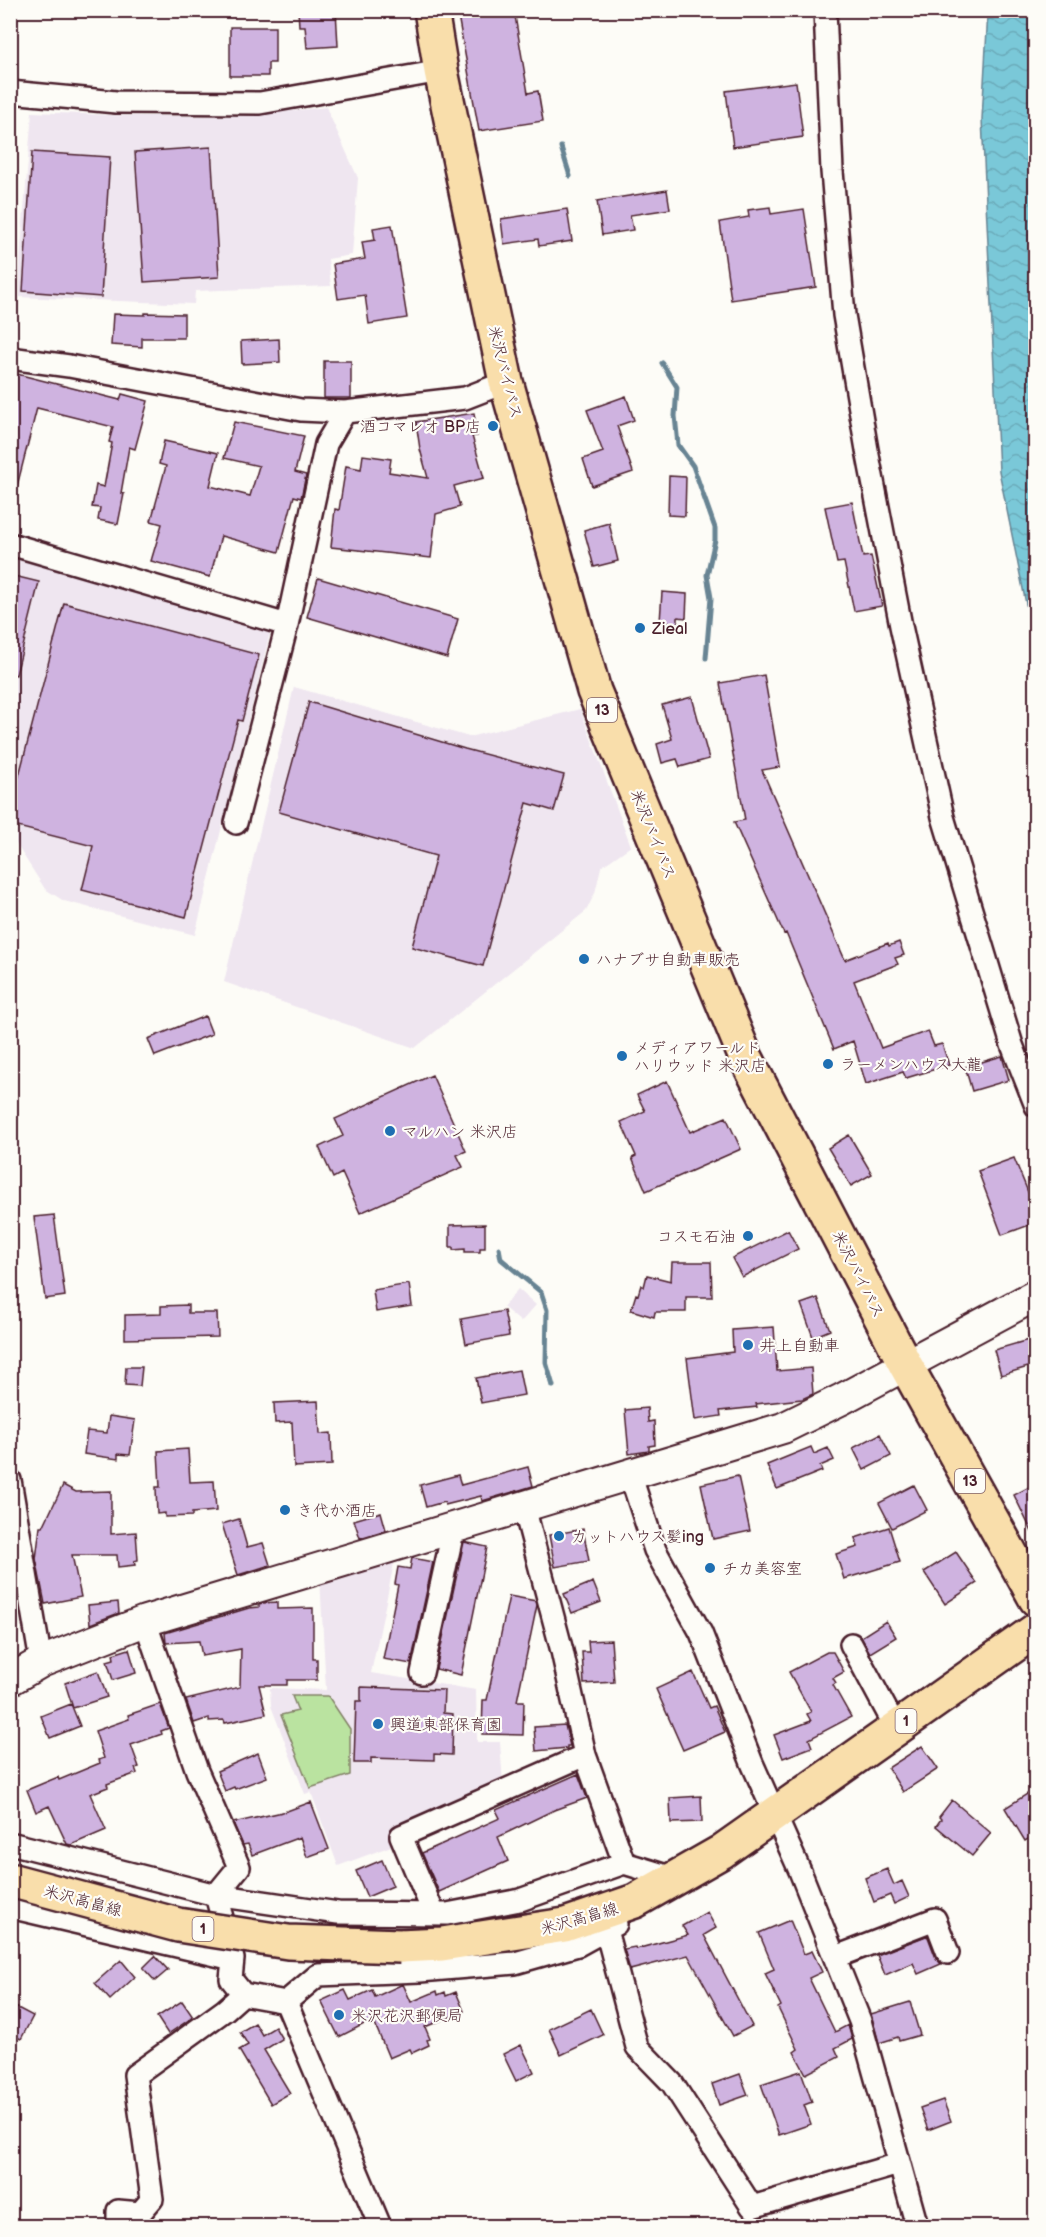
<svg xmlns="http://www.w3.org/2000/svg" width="1046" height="2237" font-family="'Balsamiq Sans','Klee One',sans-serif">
<defs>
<pattern id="water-waves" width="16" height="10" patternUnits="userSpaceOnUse" patternTransform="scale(1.5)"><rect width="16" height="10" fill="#7ac8d8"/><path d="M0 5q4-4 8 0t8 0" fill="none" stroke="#6babba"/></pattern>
</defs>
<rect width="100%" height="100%" fill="#fdfcf7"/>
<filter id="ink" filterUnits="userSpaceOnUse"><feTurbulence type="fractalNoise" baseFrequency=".0167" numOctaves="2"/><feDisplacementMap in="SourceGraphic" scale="12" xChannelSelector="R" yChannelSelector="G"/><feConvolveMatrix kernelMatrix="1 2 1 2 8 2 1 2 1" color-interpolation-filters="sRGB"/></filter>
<g filter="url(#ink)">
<path fill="#efe6f0" d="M326,107L358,178L352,255L328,259L331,286L195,291L194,304L17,297L32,112L133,116H245Z
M10,556L271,629L195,935L64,901L45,889L11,836Z
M294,687L469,737L580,709L631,846L601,867L595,893L586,911L415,1048L224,982Z
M518,1289L536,1305L521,1322L503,1307Z
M396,1554L371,1673L476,1690L477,1742H500L503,1784L389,1831L394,1845L338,1866L311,1792L305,1794L271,1706L270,1688L326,1690L320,1578Z"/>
<path fill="#bae3a0" stroke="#828166" stroke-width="1.5" d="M292,1696H328L350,1729V1775L310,1788L281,1715L298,1711Z"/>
<path fill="url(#water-waves)" stroke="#678493" stroke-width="1.5" d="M988,11H1035V648L999,471L982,119Z"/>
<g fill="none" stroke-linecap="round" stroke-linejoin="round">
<path stroke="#678493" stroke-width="5" d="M561,147L570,176
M662,363L677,387L675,416L678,445L693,466L715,528V540L707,575L711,598L706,658
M499,1248L501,1259L541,1292L547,1310L546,1362L553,1386"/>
</g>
<path fill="#cfb3e0" stroke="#4a1f2b" stroke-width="1.5" d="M298,10H336L338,46L307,48L305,26H299Z
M457,10H514L528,93L538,91L543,121L479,131Z
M230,27H275V63H268V76H230Z
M796,82L803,137L733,147L726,91Z
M211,147L219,277L144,282L135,152Z
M32,152L110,157L101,297L23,291Z
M667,190L670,209L630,215L633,230L602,235L597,201Z
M770,207L771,214L804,209L816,287L731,300L720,222L749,217L748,210Z
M567,209L572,241L539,246L538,239L504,244L501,219Z
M392,225L407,318L369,324L365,295L338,299L333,264L365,259L362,242L375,240L373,228Z
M145,313L184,314V338H142V347L111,345L113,314L145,315Z
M279,339L280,362L242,364L241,341Z
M324,361H351V398H324Z
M17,374L120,400L122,394L148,401L135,449L129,447L121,493L124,494L118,524L98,520L100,508L92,507L96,485L104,487L112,443L109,442L113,427L37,408L15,494H10V399Z
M626,396L634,420L617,426L633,472L592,486L583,459L603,452L587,410Z
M474,413L477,436H472L484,478L454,486L460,507L436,514L431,558L331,547L335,509L339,510L346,466L361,469L363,455L391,459L389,472L428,478L420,449L416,422Z
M234,422L304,436L295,472L306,475L301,498L294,496L279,552L221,536L210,577L151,561L162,524L151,521L166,466L159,464L164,441L218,453L210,486L250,496L259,466L224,458Z
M669,476L686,477L685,516L668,515Z
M852,502L863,557L871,556L882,606L854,611L844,562L837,563L825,507Z
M609,523L618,561L594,567L584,530Z
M10,575L39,582L16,675L10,674Z
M318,578L458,619L447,658L307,617Z
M662,592L687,594L686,618L678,617V623L660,622Z
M64,603L259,655L242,721L238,720L186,917L82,890L93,846L10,825V810Z
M764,675L780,767L762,770L845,960L888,943L889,946L899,942L904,955L895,958L898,964L854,981L881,1048L928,1031L934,1046L942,1044L949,1065L906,1078L903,1072L866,1084L853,1041L834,1049L786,933L784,934L734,822L745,820L720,683Z
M692,697L709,759L680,767L677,759L662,763L657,744L672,739L662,705Z
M309,702L465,749L564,775L554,811L527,803L483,966L412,947L436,856L279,812Z
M205,1016L212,1034L155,1056L148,1039Z
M1002,1056L1009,1080L972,1091L965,1067Z
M432,1075L466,1151L457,1155L463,1167L360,1213L342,1173L333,1178L319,1147L343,1136L335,1119Z
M667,1081L690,1132L726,1117L741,1149L646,1191L632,1158L636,1156L621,1122L645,1111L637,1095Z
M849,1135L872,1174L851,1186L828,1148Z
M1014,1158L1035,1209V1223L1002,1235L978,1171Z
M54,1215L65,1296L45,1299L34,1217Z
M485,1224V1248H480V1252H465V1249L453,1250V1247H450V1225Z
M788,1230L798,1249L742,1277L732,1258Z
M672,1262H711L712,1297H686V1312H655L654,1317L631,1310L636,1294L638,1295L641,1285L644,1287L647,1275L671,1281Z
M409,1284L412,1306L376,1312L373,1290Z
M818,1298L830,1330L813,1337L801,1304Z
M188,1305V1313H217L218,1337L125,1339V1315L161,1314V1306Z
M504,1311L509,1336L466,1344L461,1319Z
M774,1327L777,1371L811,1368L813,1394L802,1399L756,1404L757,1407L720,1411L721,1416L695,1420L687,1358L733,1352L732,1330Z
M1035,1338V1365L1001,1375L994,1350Z
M126,1367H142L140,1386L125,1385Z
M519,1370L524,1395L481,1403L476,1378Z
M318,1401L320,1434L331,1433L332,1465L294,1467L292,1422L275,1423L274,1403Z
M647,1408L648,1422L654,1421L655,1445L649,1446V1451L629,1454L625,1410Z
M109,1416L135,1420L130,1455L118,1454V1459L84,1454L87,1431L107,1433Z
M880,1434L891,1456L864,1470L853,1448Z
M811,1447L814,1454L828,1448L834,1460L820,1466L822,1471L777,1489L767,1465Z
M188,1449L190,1482L214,1481L216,1511L192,1513V1516L165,1517V1513L157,1514L156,1487H160L158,1451Z
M528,1467L533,1486L482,1501L481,1496L445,1505L444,1502L426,1507L420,1485L458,1475L461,1485Z
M738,1476L750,1531L713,1539L701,1484Z
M1035,1484V1538L1014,1495Z
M63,1485L76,1492L111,1491V1534L136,1532L138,1560L134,1561L135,1565L118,1567L117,1555H72L81,1597L45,1604L36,1559L40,1527H43Z
M914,1485L927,1510L892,1528L879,1503Z
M381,1512L386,1530L360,1538L354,1520Z
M239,1519L247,1547L263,1543L270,1565L238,1575L222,1524Z
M889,1527L900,1562L844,1579L836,1554L858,1547L855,1538Z
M583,1529L589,1561L555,1567L549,1535Z
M464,1542L487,1547L461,1675L436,1669Z
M956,1552L977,1583L945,1604L924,1572Z
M412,1558L433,1562L411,1664L383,1659L398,1585L395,1584L398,1567L410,1569Z
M593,1582L601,1602L572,1613L564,1594Z
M509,1596L536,1601L537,1605L517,1701H524L523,1735L482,1734L483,1700H487Z
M118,1602L119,1613L90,1624L88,1605Z
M277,1602V1609L313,1608V1659H317V1680H287V1685H259L266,1714L225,1723L224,1720L209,1721V1718L194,1723L186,1700L240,1687L241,1649L202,1656L199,1641L166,1643L165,1633L249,1608L259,1607V1604L263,1603Z
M886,1621L896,1637L870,1653L861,1637Z
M611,1640L614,1682L584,1684L582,1652H589L588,1641Z
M129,1649L136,1673L113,1680L107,1661L114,1659L113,1654Z
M827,1652H833L844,1672L833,1678L836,1683L833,1685L851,1717L809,1739L812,1747L783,1758L774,1735L811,1721L807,1714L811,1712L789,1672Z
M98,1671L107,1697L73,1708L65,1683Z
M693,1672L709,1708L714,1706L725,1732L683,1750L656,1689Z
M361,1687L444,1690L443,1713L453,1714L452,1755L434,1754V1760L371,1758V1763H354L356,1701H361Z
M71,1704L80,1726L50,1738L41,1716Z
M160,1704L169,1728L161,1731L162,1734L131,1745L139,1767L135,1768L137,1773L107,1784L108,1787L90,1794L106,1830L71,1845L67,1844L49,1806L36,1812L27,1790L58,1777L59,1780L100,1763L99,1760L104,1758L95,1731L129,1719L128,1715Z
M565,1725L570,1746H567V1748L536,1751L534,1727Z
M922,1746L938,1769L903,1792L888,1768Z
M258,1753L267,1777L235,1789L234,1787L225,1791L217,1771Z
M578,1774L587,1798L554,1810L498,1837L508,1861L439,1892L422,1853L500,1818L496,1810Z
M1035,1789V1835L1025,1841L1005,1808Z
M701,1796L702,1822L671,1823L670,1798Z
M952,1800L991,1833L972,1856L936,1826L941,1819L939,1817Z
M311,1802L329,1849L307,1857L300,1837L252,1855L248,1844L243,1845L233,1823L287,1811Z
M382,1860L393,1886L367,1897L356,1871Z
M887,1869L894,1885L902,1881L909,1897L894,1904L890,1895L874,1902L865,1878Z
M707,1912L716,1928L704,1935L752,2026L733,2036L688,1955L630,1970L624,1949L635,1947L636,1949L688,1935L682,1926Z
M790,1920L804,1954L812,1951L822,1972L809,1978L835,2032L848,2025L852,2039L835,2048L839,2057L806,2074L794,2052L798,2049L778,2008L781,2006L765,1973L774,1969L759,1933Z
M926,1936L928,1937L936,1958L941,1964L918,1974L913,1963L885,1975L877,1955Z
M155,1956L168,1970L155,1981L143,1968Z
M121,1960L135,1977L110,2000L95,1983Z
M403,1984L411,2002L437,1991L438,1995L445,1992L446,1996L456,1992L464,2011L425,2027L430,2039L427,2040L429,2045L412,2053L410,2049L389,2058L374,2022L369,2024L368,2022L339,2037L321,2001L345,1990L350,2000L372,1990L375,1997Z
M182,2001L193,2017L168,2034L157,2017Z
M910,2002L920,2035L899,2041L898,2037L879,2043L871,2014Z
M10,2004L33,2016L21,2039L10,2034Z
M591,2009L603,2035L561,2055L549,2029Z
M255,2023L262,2035L275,2027L282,2039L264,2050L290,2093L271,2104L239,2050L248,2045L240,2032Z
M521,2045L534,2072L516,2081L503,2054Z
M801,2071L812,2102L804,2105L811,2124L779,2135L761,2084Z
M740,2074L748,2095L719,2105L712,2084Z
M943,2100L951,2121L928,2130L920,2108Z"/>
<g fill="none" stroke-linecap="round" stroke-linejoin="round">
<defs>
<path id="street" d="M825,10L832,171L844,315L867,450L901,626L943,817L1012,1045L1036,1106
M10,92L116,102L260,103L441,71
M10,358L69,366L301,410L345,412L465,398L506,382
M10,544L287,625
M236,823L287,625L326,444L345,412
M630,1474L655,1550L701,1633L752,1763L800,1871L860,2021L917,2226
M10,1480L41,1662
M524,1507L562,1651L585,1755L624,1863
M145,1621L197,1771L239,1867L216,1895L233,1959L231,1979L243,1994L286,2002
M851,1644L896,1728
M422,1673L454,1527
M10,1843L216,1895L338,1913L447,1914L520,1900L624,1863L673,1878
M10,1907L233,1959
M434,1914L401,1836L585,1755
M606,1930L637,2047L672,2083L752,2207L899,2164
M836,1957L935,1919L948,1953
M286,2002L318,1975L420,1971L515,1963L578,1945L616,1924
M286,2002L380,2226
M118,2226V2211L140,2213L152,2199L135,2075L225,2010L243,1994"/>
<path id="secondary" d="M10,1680L41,1662L145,1621L783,1428L842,1399L1036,1295"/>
<path id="primary" d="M400,1946L442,1944L565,1925L635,1901L721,1852L1036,1630"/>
<path id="highway" d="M431,10L441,71L506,382L594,691L745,1056L905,1364L1036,1599"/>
</defs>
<use href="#street" stroke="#4a1f2b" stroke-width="26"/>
<use href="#secondary" stroke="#4a1f2b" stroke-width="34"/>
<use href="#primary" stroke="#4a1f2b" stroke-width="38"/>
<use href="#highway" stroke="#4a1f2b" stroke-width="38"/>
<use href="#street" stroke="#fdfcf7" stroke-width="21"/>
<use href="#secondary" stroke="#fdfcf7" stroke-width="30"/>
<use href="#primary" stroke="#f9deab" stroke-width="33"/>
<use href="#highway" stroke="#f9deab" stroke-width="33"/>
<defs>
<path id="primary-bridge" d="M10,1880L178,1925L288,1942L400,1946"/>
</defs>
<use href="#primary-bridge" stroke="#4a1f2b" stroke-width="38" stroke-linecap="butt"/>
<use href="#primary-bridge" stroke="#f9deab" stroke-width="33"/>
</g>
</g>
<g fill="#1f6fb2" stroke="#fdfcf7" stroke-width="2">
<circle cx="493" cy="426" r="6"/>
<circle cx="640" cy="628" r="6"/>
<circle cx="584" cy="959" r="6"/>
<circle cx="622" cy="1056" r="6"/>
<circle cx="828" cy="1064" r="6"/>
<circle cx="390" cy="1131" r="6"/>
<circle cx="748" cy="1236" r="6"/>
<circle cx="748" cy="1345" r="6"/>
<circle cx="285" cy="1510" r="6"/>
<circle cx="559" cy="1536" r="6"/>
<circle cx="710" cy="1568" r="6"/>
<circle cx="378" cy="1724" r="6"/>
<circle cx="339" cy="2015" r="6"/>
</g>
<g text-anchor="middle" stroke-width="4.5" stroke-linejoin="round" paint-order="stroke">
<g fill="#fdfcf7" stroke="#806168" stroke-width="1.5">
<rect x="587" y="698" width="30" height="24" rx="4.5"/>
<rect x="955" y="1469" width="30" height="24" rx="4.5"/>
<rect x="895.5" y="1709" width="21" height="24" rx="4.5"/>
<rect x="192.5" y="1917" width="21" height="24" rx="4.5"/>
</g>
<g font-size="15" font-weight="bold" fill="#4a1f2b">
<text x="602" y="715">13</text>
<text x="970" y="1486">13</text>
<text x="906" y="1726">1</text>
<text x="203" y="1934">1</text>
</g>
<g font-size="16" fill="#4a1f2b" stroke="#fdfcf7">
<text transform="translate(506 372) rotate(76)" y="6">米沢バイパス</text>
<text transform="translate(654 834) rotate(68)" y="6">米沢バイパス</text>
<text transform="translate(859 1274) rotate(63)" y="6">米沢バイパス</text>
<text transform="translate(83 1900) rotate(15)" y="6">米沢高畠線</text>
<text transform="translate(579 1918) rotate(-16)" y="6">米沢高畠線</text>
</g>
<g font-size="16" fill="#4a1f2b" stroke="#fdfcf7" text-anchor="start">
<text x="481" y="432" text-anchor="end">酒コマレオ BP店</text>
<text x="652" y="634">Zieal</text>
<text x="596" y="965">ハナブサ自動車販売</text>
<text x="634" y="1053">メディアワールド<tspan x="634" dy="18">ハリウッド 米沢店</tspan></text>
<text x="840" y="1070">ラーメンハウス大龍</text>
<text x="402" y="1137">マルハン 米沢店</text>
<text x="736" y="1242" text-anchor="end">コスモ石油</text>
<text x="760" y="1351">井上自動車</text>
<text x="297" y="1516">き代か酒店</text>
<text x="571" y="1542">カットハウス髪ing</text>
<text x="722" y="1574">チカ美容室</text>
<text x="390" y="1730">興道東部保育園</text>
<text x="351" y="2021">米沢花沢郵便局</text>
</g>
</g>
<rect width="1046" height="2237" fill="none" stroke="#fdfcf7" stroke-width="36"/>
<rect x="18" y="18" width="1010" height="2201" fill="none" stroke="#4a1f2b" stroke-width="2" filter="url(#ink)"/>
</svg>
